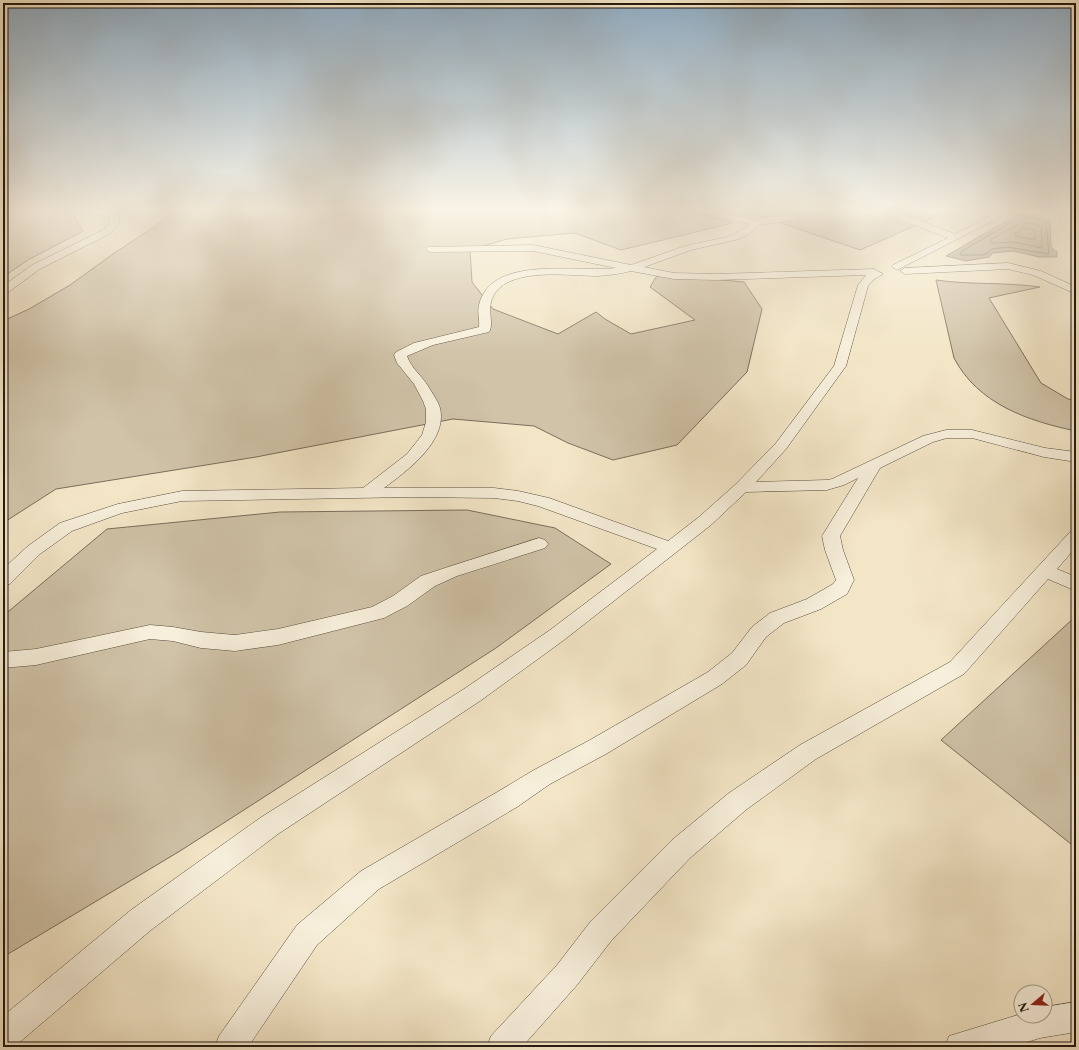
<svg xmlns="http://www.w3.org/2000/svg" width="1079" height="1050" font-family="'Libre Caslon Text',serif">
<rect width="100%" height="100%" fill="#f3e6c7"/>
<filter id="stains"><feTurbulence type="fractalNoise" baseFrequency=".005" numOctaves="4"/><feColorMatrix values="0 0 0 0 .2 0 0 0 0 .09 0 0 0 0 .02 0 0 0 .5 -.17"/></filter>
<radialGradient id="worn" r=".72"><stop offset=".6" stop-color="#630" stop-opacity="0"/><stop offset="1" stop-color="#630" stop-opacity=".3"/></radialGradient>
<path fill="#d0c3a8" stroke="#7a6e5c" d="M3,209H58L74,216L83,231L28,260L3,277Z
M177,209L685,210L733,223L621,250L575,233L507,239L470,250L472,282L493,309L558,334L596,312L605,319L631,334L695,320L650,287L658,274L744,282L762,309L747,372L677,445L613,460L568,443L534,426L453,419L256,457L56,489L3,523V321L29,309L70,285L113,254L154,227Z
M734,209H953L860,250L748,212Z
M936,280C970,285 1005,282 1040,287L989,298L1041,383L1068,399L1076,401V431C1028,421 978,404 954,358Z
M467,510L555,528L611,564L496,648L180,851L3,957V616L107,529L280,512Z
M1076,616V848L941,740Z"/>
<path fill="#ada189" stroke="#766b59" d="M1020,213L1037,214L1050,221L1051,247L1057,252V257H1039L1013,251L993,253L989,257L966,261L946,256Z"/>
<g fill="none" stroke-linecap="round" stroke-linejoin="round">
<path stroke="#685e4c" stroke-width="1" d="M1021,217L1036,218L1046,223L1049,254L1007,247L992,249L988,253L982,255H960L961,252Z
M1023,222L1041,226L1042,248L1014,242L991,243V240Z
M1025,228L1035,230V240L1015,236L1016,233Z"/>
<defs>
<path id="minor" d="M85,209C96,209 111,208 119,217V223L111,233L40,269L7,293L3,294V286L32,265L105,229L110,223V218L86,211Z
M693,209H708L756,220L794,214L798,217L794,220L759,225L750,233L739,239L691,250L644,267L674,273L717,274L874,269L883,274L873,280L868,286L846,366L786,449L756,482L827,480L832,479L923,436L946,430H972L1045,448L1076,452V462L1044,457L972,438H947L933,442L880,468L840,536L843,550L854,580L847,594L821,609L784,623L766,637L746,665L722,684L606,754L550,784L517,807L379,889L317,945L248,1047H215L219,1036L297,925L361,871L499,791L534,770L590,740L708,672L732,653L752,627L770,613L807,599L833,584L836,580L825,550L822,536L858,478L844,485L827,490L746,492L711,525L564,640L480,701L278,834L151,930L14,1047H3V1016L131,910L260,818L464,689L550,630L657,549L538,506L518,501L494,498L411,497L182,501L122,513L72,531L40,554L10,584L3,585V569L28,546L60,523L118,504L182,491L363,488L407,454L422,435L426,422V409L423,401L414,384L397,363L394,355L396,352L414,343L479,327C480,320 477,313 479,305C491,254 577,273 616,268L533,251L431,252L428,251L426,249L428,247L533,245L631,265L685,246L727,237L738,232L750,224L694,211ZM631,271L674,279L717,280L866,275L858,285L834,366L776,443L736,484L699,517L668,541L549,498L518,491L494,488H384C407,471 448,441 440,408C438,401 432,393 428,386C422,376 411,368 407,356L433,345L489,332C495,323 485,308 495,293C513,267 570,276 598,276C609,275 620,274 631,271Z
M877,209H889L955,234L1005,209H1016L897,270L892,267L893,265L948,238L878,211Z
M1008,263L1041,271L1076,287V294L1033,275L1008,269L905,274L900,271L905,268Z
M1076,530V547L1057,569L1076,577V591L1048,579L964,674L816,759L747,809L690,858L611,941L577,985L522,1047H487L491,1036L557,965L591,921L672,840L729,793L800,745L950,662L1070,532Z
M539,538L545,540L548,544L545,548L457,576L435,586L407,606L384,618L278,645L235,651L201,648L173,641L150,639L36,665L3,668V652L36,649L150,625L173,627L201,632L235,635L278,629L372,607L393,596L421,576L445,568Z
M1076,1002V1032L1040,1038L1011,1047H945L949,1036L1021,1014V1016H1045V1007Z"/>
</defs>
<use href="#minor" stroke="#584d3e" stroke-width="1"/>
<use href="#minor" fill="#f7efdb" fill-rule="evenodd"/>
</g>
<linearGradient id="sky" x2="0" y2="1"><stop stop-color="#90acc2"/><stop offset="0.59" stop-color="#faf4e6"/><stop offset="1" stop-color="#faf4e6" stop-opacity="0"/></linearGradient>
<rect width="1079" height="356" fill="url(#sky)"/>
<rect width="1079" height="1050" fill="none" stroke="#f3e6c7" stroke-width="16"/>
<rect x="4" y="4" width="1071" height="1042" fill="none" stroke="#241a10" stroke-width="2"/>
<rect x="8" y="8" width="1063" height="1034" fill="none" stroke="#241a10"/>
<g transform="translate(1033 1004) rotate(251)"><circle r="19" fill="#f7efdb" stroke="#a39a8a"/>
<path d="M0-3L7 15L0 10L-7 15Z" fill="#8f2418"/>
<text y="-6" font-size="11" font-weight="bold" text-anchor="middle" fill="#241a10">N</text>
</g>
<rect width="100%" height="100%" filter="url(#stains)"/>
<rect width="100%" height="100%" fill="url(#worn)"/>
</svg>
